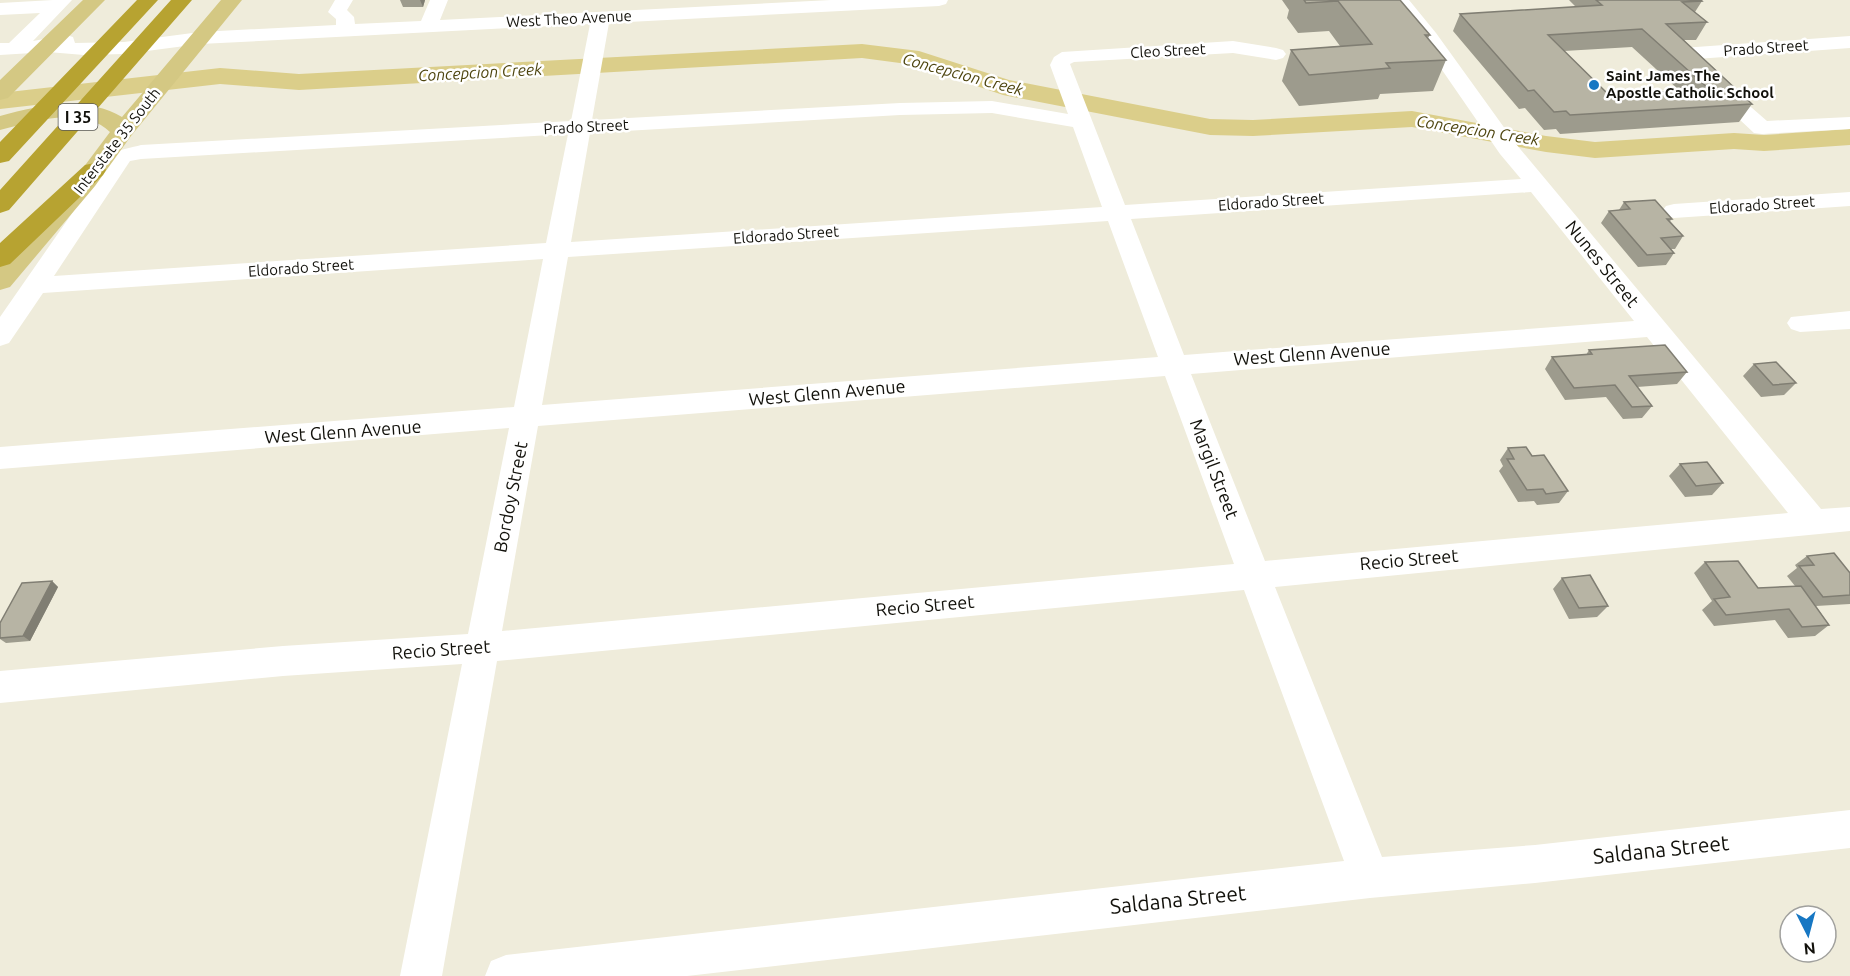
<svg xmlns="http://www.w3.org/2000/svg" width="1850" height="976" font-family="Ubuntu,sans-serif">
<rect width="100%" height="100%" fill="#efecdb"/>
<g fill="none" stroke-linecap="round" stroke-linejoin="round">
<path fill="#dbce8a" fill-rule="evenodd" d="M862,44L919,51L1009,80L1210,119L1253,120L1412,111L1546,136L1595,142L1734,133L1764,135L1850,129V145L1764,151L1734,149L1595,158L1546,152L1412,127L1253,136L1210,135L1003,95L915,65L862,58L299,90L220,84L0,109V93L220,68L299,74Z"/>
<path fill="#fff" fill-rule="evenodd" d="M53,0H72L33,41L66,35L73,37L75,43L124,42L200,32L336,25V19L328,12L335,0H353L347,10L354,17L355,24L421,21L430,0H448L440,20L831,0H948L946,4L939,6L609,23L592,120L900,103L992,101L1068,114L1050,65L1054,57L1062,52L1233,41L1276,48L1283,50L1286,54L1283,58L1276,60L1233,53L1074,62L1070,64L1125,205L1521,179L1500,154L1422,41L1390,0H1409L1436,33L1516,144L1821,509L1850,507V531L1275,587L1382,857L1535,845L1850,810V848L1535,883L1370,898L687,976H485L491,961L506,955L1344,861L1244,590L497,661L442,976H400L462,664L283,676L0,703V671L283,646L468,634L509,428L0,469V447L514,407L543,259L43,293L9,343L0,346V317L98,176L86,175L83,170C94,154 123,150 141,145L571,121L590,24L200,44L124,54L84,55L48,52L0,55V43H9L40,13L0,15V3ZM992,113L1073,127L1102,207L571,242L590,133L900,115ZM568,134L546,243L54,276L130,161L141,159ZM1531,192L1634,321L1184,355L1131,219ZM1108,221L1158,357L542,405L568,257ZM1647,337L1788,513L1265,561L1191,374ZM1165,376L1234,564L502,631L538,426Z
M1850,36V48L1682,60L1675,58L1672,54L1675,50L1682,48Z
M1714,79L1721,81L1767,121L1850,117V129L1762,134L1754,133L1707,89L1704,85L1707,81Z
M1850,192V206L1674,218L1666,216L1662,211L1666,206L1674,204Z
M1850,311V329L1800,332L1791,329L1787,323L1791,317Z"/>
<path fill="#d4c883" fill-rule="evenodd" d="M83,0H105L8,98L0,100V80Z
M221,0H242L131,136L95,186L10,287L0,290V264L77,176L110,132C82,105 33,122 0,130V116C39,105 86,95 122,117Z"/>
<path fill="#b7a331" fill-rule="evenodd" d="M137,0H158L9,161L0,163V142Z
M171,0H192L9,210L0,213V190Z
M94,163L103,165L106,170L103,175L10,264L0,267V243L85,165Z"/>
</g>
<path fill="#9d9b8d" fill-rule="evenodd" d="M400,0H425L423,7H403Z
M1282,0H1400L1430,35L1428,38L1446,60L1433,91L1380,94L1378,99L1299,106L1282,81L1291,50L1340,46L1329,31L1298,33L1287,18L1289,10Z
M1569,0H1701L1702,1L1695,12L1707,22L1696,40H1684L1752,104L1739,122L1560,134L1556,129L1544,130L1525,108L1519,109L1453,31L1460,14L1576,7ZM1632,47L1680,91L1609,95L1564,51Z
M1624,202L1672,219L1670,221L1683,236L1675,249H1671L1674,253L1666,265L1638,267L1601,223L1609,211L1619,210Z
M1589,350L1687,372L1677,384L1637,387L1652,406L1642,418L1623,419L1606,397L1565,400L1545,369L1552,357L1586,355Z
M1754,364L1796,383L1784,395L1761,397L1743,376Z
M1508,448L1532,456L1568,491L1559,503L1537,505L1534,501L1518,502L1499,471L1503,466L1500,460Z
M1680,464L1723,483L1712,495L1685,497L1669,476Z
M1807,556L1850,573V604L1816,606L1829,625L1815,636L1788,638L1775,620L1714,626L1702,610L1712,601L1694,573L1705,562L1758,588L1795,586L1787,576L1797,568L1795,565Z
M1562,578L1608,606L1597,617L1569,619L1553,589Z
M52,581L58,587L30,641L6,643L0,639V623Z"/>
<path fill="#807e73" d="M420,0H425L423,7Z
M52,581L58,587L30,641L23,636Z"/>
<path fill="#b7b4a4" stroke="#807e73" stroke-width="1.5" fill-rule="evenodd" d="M1304,0H1400L1430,35H1425L1446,60L1386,63L1390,68L1309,75L1291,50L1372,44L1338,1L1306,3Z
M1596,0H1701L1702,1L1682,2L1707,22L1666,24L1752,104L1570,115L1566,111L1554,112L1534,90L1528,91L1460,14L1602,5ZM1642,29L1709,89L1609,95L1548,35Z
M1655,200L1672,219H1667L1683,236L1661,238L1674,253L1647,255L1609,211L1630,209L1624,202Z
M1665,345L1687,372L1629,376L1652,406L1632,407L1615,385L1574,388L1552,357L1592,354L1589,350Z
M1776,362L1796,383L1773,385L1754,364Z
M1526,447L1532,456L1544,455L1568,491L1546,494L1543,489L1527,490L1507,459H1514L1508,448Z
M1707,462L1723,483L1696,486L1680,464Z
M1834,553L1850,573V595L1823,597L1799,566L1814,565L1807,556Z
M1738,561L1758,588L1801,586L1829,625L1802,627L1789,609L1726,615L1714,599L1730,597L1705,562Z
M1590,575L1608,606L1579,608L1562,578Z
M52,581L23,636L0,638V623L22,583Z"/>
<circle fill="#1777c3" stroke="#fff" stroke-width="2" cx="1594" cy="85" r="6"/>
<g text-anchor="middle" stroke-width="5" stroke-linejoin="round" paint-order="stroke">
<g font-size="15" fill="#12110b" stroke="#fff">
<text transform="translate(569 19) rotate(-3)" y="5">West Theo Avenue</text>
<text transform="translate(1766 48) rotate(-4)" y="5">Prado Street</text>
<text transform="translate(1168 51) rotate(-3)" y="5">Cleo Street</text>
<text transform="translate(586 127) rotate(-3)" y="5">Prado Street</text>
<text transform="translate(117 141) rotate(-52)" y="5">Interstate 35 South</text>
<text transform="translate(1271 202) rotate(-4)" y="5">Eldorado Street</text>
<text transform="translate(1762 205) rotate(-4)" y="5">Eldorado Street</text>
<text transform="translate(786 235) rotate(-4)" y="5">Eldorado Street</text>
<text transform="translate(301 268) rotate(-4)" y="5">Eldorado Street</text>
</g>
<g font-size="15" font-weight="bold" fill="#12110b" stroke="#fff" text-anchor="start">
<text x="1606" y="81">Saint James The<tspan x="1606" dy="17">Apostle Catholic School</tspan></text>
</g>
<g font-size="16" font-style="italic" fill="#4e450f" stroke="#fff">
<text transform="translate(480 72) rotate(-3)" y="6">Concepcion Creek</text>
<text transform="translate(963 74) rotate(15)" y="6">Concepcion Creek</text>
<text transform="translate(1478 130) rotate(9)" y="6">Concepcion Creek</text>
</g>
<rect fill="#fff" stroke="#595854" stroke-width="1.5" x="58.5" y="104" width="39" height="26" rx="4.5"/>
<g font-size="16" font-weight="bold" fill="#12110b">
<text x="78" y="123">I 35</text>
</g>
<g font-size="18" fill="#12110b" stroke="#fff">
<text transform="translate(1602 264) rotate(51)" y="6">Nunes Street</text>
<text transform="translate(1312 354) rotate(-4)" y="6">West Glenn Avenue</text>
<text transform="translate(827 393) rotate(-5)" y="6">West Glenn Avenue</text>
<text transform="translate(343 432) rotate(-4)" y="6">West Glenn Avenue</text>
<text transform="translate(1214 469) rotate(69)" y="6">Margil Street</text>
<text transform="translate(511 497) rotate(-79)" y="6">Bordoy Street</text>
<text transform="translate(1409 560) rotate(-5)" y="6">Recio Street</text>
<text transform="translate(925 606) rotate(-5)" y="6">Recio Street</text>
<text transform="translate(441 650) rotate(-4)" y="6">Recio Street</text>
</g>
<g font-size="21" fill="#12110b" stroke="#fff">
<text transform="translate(1661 850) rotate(-6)" y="7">Saldana Street</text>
<text transform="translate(1178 900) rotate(-6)" y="7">Saldana Street</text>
</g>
</g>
<g transform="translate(1808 934) rotate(174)"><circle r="28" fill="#ffffff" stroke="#a0a09d" stroke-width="1.5"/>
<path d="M0-4.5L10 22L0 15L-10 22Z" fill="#1777c3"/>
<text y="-9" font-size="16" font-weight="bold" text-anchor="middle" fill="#12110b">N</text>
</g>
</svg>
